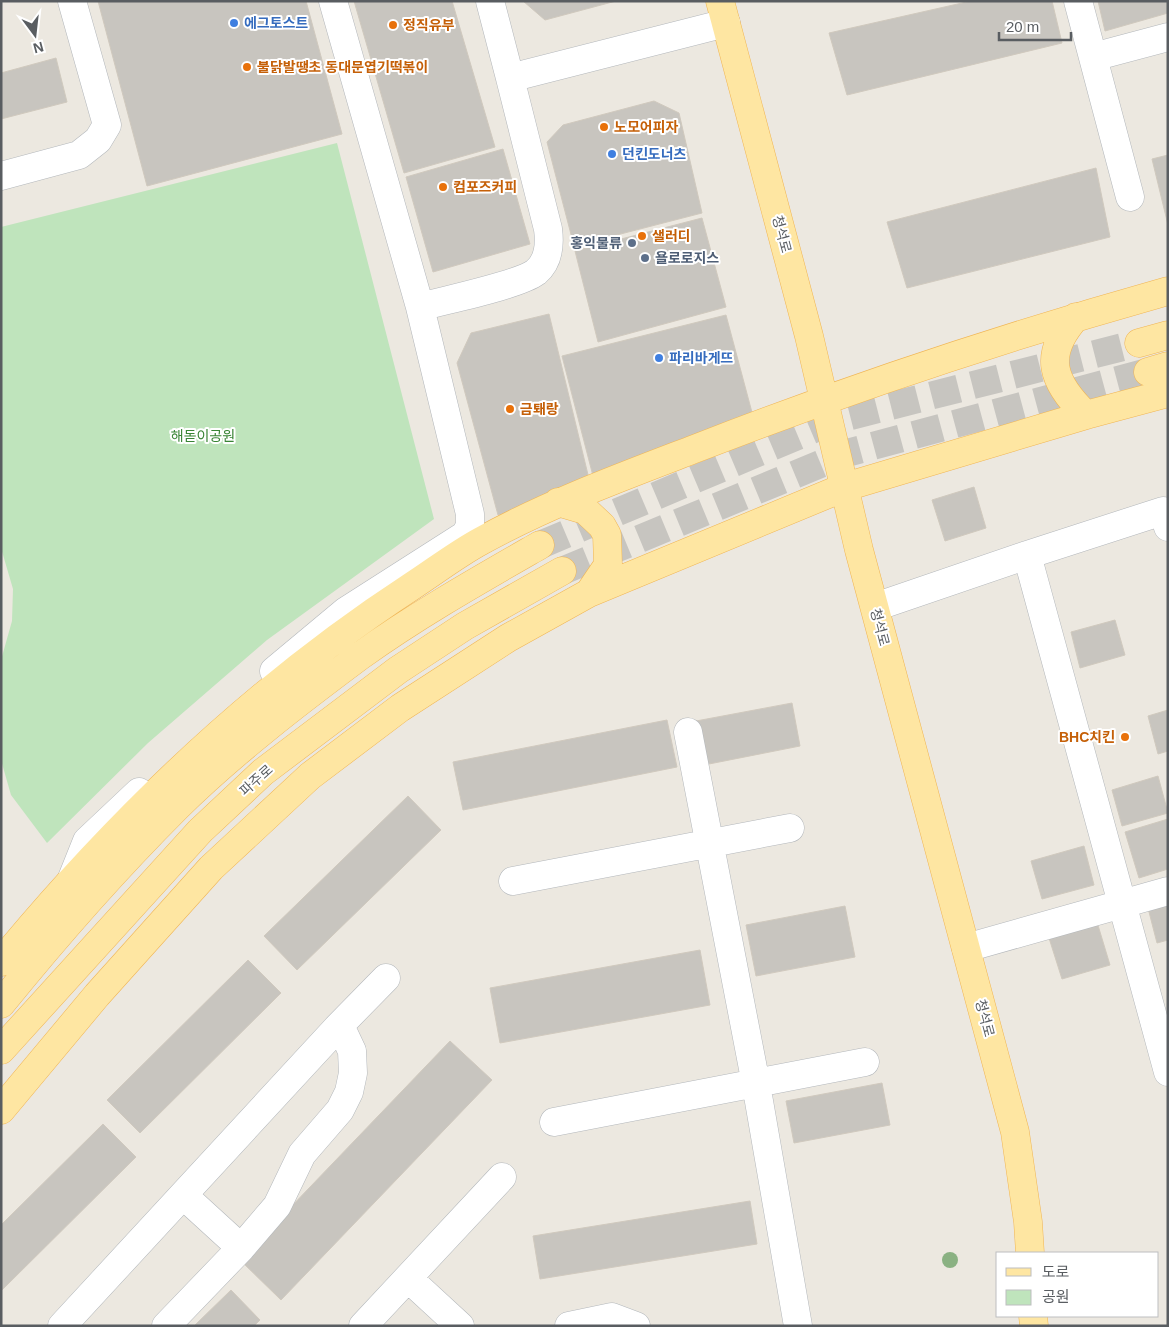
<svg xmlns="http://www.w3.org/2000/svg" width="1169" height="1327" font-family="Arial,'Noto Sans KR',sans-serif">
<rect width="100%" height="100%" fill="#ece8e0"/>
<path fill="#bfe4bc" d="M337,143L434,519L267,640L148,743L47,843L11,795L1,760V660L12,621L13,589L1,548V227Z"/>
<path fill="#c8c5bf" stroke="#d0c9be" d="M98,1H306L342,134L147,186Z
M354,1H452L495,147L404,173Z
M523,1H616L545,20Z
M971,1H1052L1062,43L847,95L829,33Z
M1098,1H1168V13L1105,31Z
M56,58L67,102L1,119V73Z
M654,101L679,113L702,213L574,246L547,142L563,125Z
M503,149L530,244L433,272L406,177Z
M1168,155V225L1152,159Z
M1096,168L1110,237L907,288L887,222Z
M702,218L726,307L598,342L575,251Z
M549,314L590,483L548,502L498,515L457,363L471,333Z
M726,315L754,420L593,476L562,356Z
M974,487L986,528L945,541L932,500Z
M1115,620L1125,655L1080,668L1071,632Z
M792,703L800,746L704,765L696,721Z
M1168,710V751L1158,754L1148,716Z
M667,720L677,767L463,810L453,762Z
M1158,776L1168,813L1122,826L1112,790Z
M408,796L441,830L297,970L264,936Z
M1168,819V869L1139,878L1125,832Z
M1084,846L1094,885L1042,899L1031,861Z
M1168,903V940L1157,943L1148,908Z
M845,906L855,957L756,976L746,925Z
M1097,922L1110,965L1062,979L1049,938Z
M700,950L710,1005L500,1043L490,988Z
M248,960L281,993L140,1133L107,1100Z
M450,1041L492,1080L281,1300L240,1260Z
M882,1083L890,1125L794,1143L786,1101Z
M103,1124L136,1157L1,1291V1225Z
M750,1201L757,1244L540,1279L533,1236Z
M231,1290L260,1320L254,1326H194Z"/>
<g fill="none" stroke-linecap="round" stroke-linejoin="round">
<path stroke="#c7c5c0" stroke-width="28" stroke-dasharray="28 14" stroke-linecap="butt" d="M540,545L835,420L1139,343
M562,571L847,453L1148,372"/>
<defs>
<path id="minor" d="M490,1L510,78L726,23
M1078,1L1130,197
M1093,57L1168,37
M1,176L79,155L98,140L107,125L72,1
M420,307C445,300 519,285 536,272C549,261 550,244 548,229L510,78
M1168,527L1163,511L1027,555L1168,1072
M875,607L1027,555
M274,671L346,611L465,535L470,526V514L420,307L333,1
M688,732L756,1084L798,1326
M71,881L87,841L139,792
M513,881L790,828
M966,948L1168,891
M337,1028L386,978
M554,1122L865,1062
M183,1195L241,1248
M409,1279L460,1326
M62,1326L337,1028L344,1034L352,1051L353,1073L349,1092L340,1110L302,1154L277,1206L241,1248L166,1326
M363,1326L502,1177
M569,1326L612,1317L636,1326"/>
<path id="major" d="M720,1L809,336L859,550L1015,1132L1028,1222L1030,1253
M1076,317C1042,355 1052,382 1086,415
M1139,343L1168,335
M1148,372L1168,366
M558,502L585,510L602,526L607,535L608,565L589,593
M1,962C119,819 257,687 412,586C435,571 457,554 481,541C550,503 624,476 697,448C851,388 1008,336 1168,291
M1,1004C56,936 115,869 177,807C233,752 297,703 360,656C417,615 479,580 540,545
M1,1050L200,831L263,772L398,670L465,626L562,571
M1,1110L97,995L211,868L310,776L400,708L508,638L589,593L845,487L1086,415L1168,393
M1033,1316L1034,1326"/>
</defs>
<use href="#minor" stroke="#b3b7bb" stroke-width="29"/>
<use href="#major" stroke="#f0b554" stroke-width="29"/>
<use href="#minor" stroke="#fff" stroke-width="28"/>
<use href="#major" stroke="#fee6a2" stroke-width="28"/>
</g>
<circle fill="#8ab182" cx="950" cy="1260" r="8"/>
<g fill="#3f7fe0" stroke="#fff" stroke-width="2">
<circle cx="234" cy="23" r="5"/>
<circle cx="612" cy="154" r="5"/>
<circle cx="659" cy="358" r="5"/>
</g>
<g fill="#e8710a" stroke="#fff" stroke-width="2">
<circle cx="393" cy="25" r="5"/>
<circle cx="247" cy="67" r="5"/>
<circle cx="604" cy="127" r="5"/>
<circle cx="443" cy="187" r="5"/>
<circle cx="642" cy="236" r="5"/>
<circle cx="510" cy="409" r="5"/>
<circle cx="1125" cy="737" r="5"/>
</g>
<g fill="#5c6f8a" stroke="#fff" stroke-width="2">
<circle cx="632" cy="243" r="5"/>
<circle cx="645" cy="258" r="5"/>
</g>
<g text-anchor="middle" stroke-width="4" stroke-linejoin="round" paint-order="stroke">
<g font-size="14" font-weight="bold" fill="#366cbe" stroke="#fff" text-anchor="start">
<text x="244" y="28">에그토스트</text>
<text x="622" y="159">던킨도너츠</text>
<text x="669" y="363">파리바게뜨</text>
</g>
<g font-size="14" font-weight="bold" fill="#c56008" stroke="#fff" text-anchor="start">
<text x="403" y="30">정직유부</text>
<text x="257" y="72">불닭발땡초 동대문엽기떡볶이</text>
<text x="614" y="132">노모어피자</text>
<text x="453" y="192">컴포즈커피</text>
<text x="652" y="241">샐러디</text>
<text x="520" y="414">금퇘랑</text>
<text x="1115" y="742" text-anchor="end">BHC치킨</text>
</g>
<g font-size="14" fill="#595d61" stroke="#fff">
<text transform="translate(782 234) rotate(75)" y="5">청석로</text>
<text transform="translate(880 627) rotate(75)" y="5">청석로</text>
<text transform="translate(256 780) rotate(-42)" y="5">파주로</text>
<text transform="translate(985 1018) rotate(75)" y="5">청석로</text>
</g>
<g font-size="14" font-weight="bold" fill="#4e5e75" stroke="#fff" text-anchor="end">
<text x="622" y="248">홍익물류</text>
<text x="655" y="263" text-anchor="start">욜로로지스</text>
</g>
<g font-size="14" fill="#398435" stroke="#fff">
<text x="203" y="441">해돋이공원</text>
</g>
</g>
<rect width="1169" height="1327" fill="none" stroke="#595d61" stroke-width="5"/>
<rect x="996" y="1252" width="162" height="65" fill="#ffffff" stroke="#bdbec0"/>
<rect x="1006" y="1268" width="25" height="8" fill="#fee6a2" stroke="#bdbec0"/>
<text x="1042" y="1277" font-size="15" fill="#595d61">도로</text>
<rect x="1006" y="1290" width="25" height="15" fill="#bfe4bc" stroke="#bdbec0"/>
<text x="1042" y="1302" font-size="15" fill="#595d61">공원</text>
<g transform="translate(35 35) rotate(165)" stroke="#ffffff" stroke-width="4" paint-order="stroke">
<path d="M0-4L9 19L0 12L-9 19Z" fill="#595d61"/>
<text y="-8" font-size="14" font-weight="bold" text-anchor="middle" fill="#595d61">N</text>
</g>
<path d="M999 32v8h72v-8" fill="none" stroke="#595d61" stroke-width="2.5"/>
<text x="1006" y="32" font-size="15" fill="#595d61" stroke="#ffffff" stroke-width="4" paint-order="stroke">20 m</text>
</svg>
